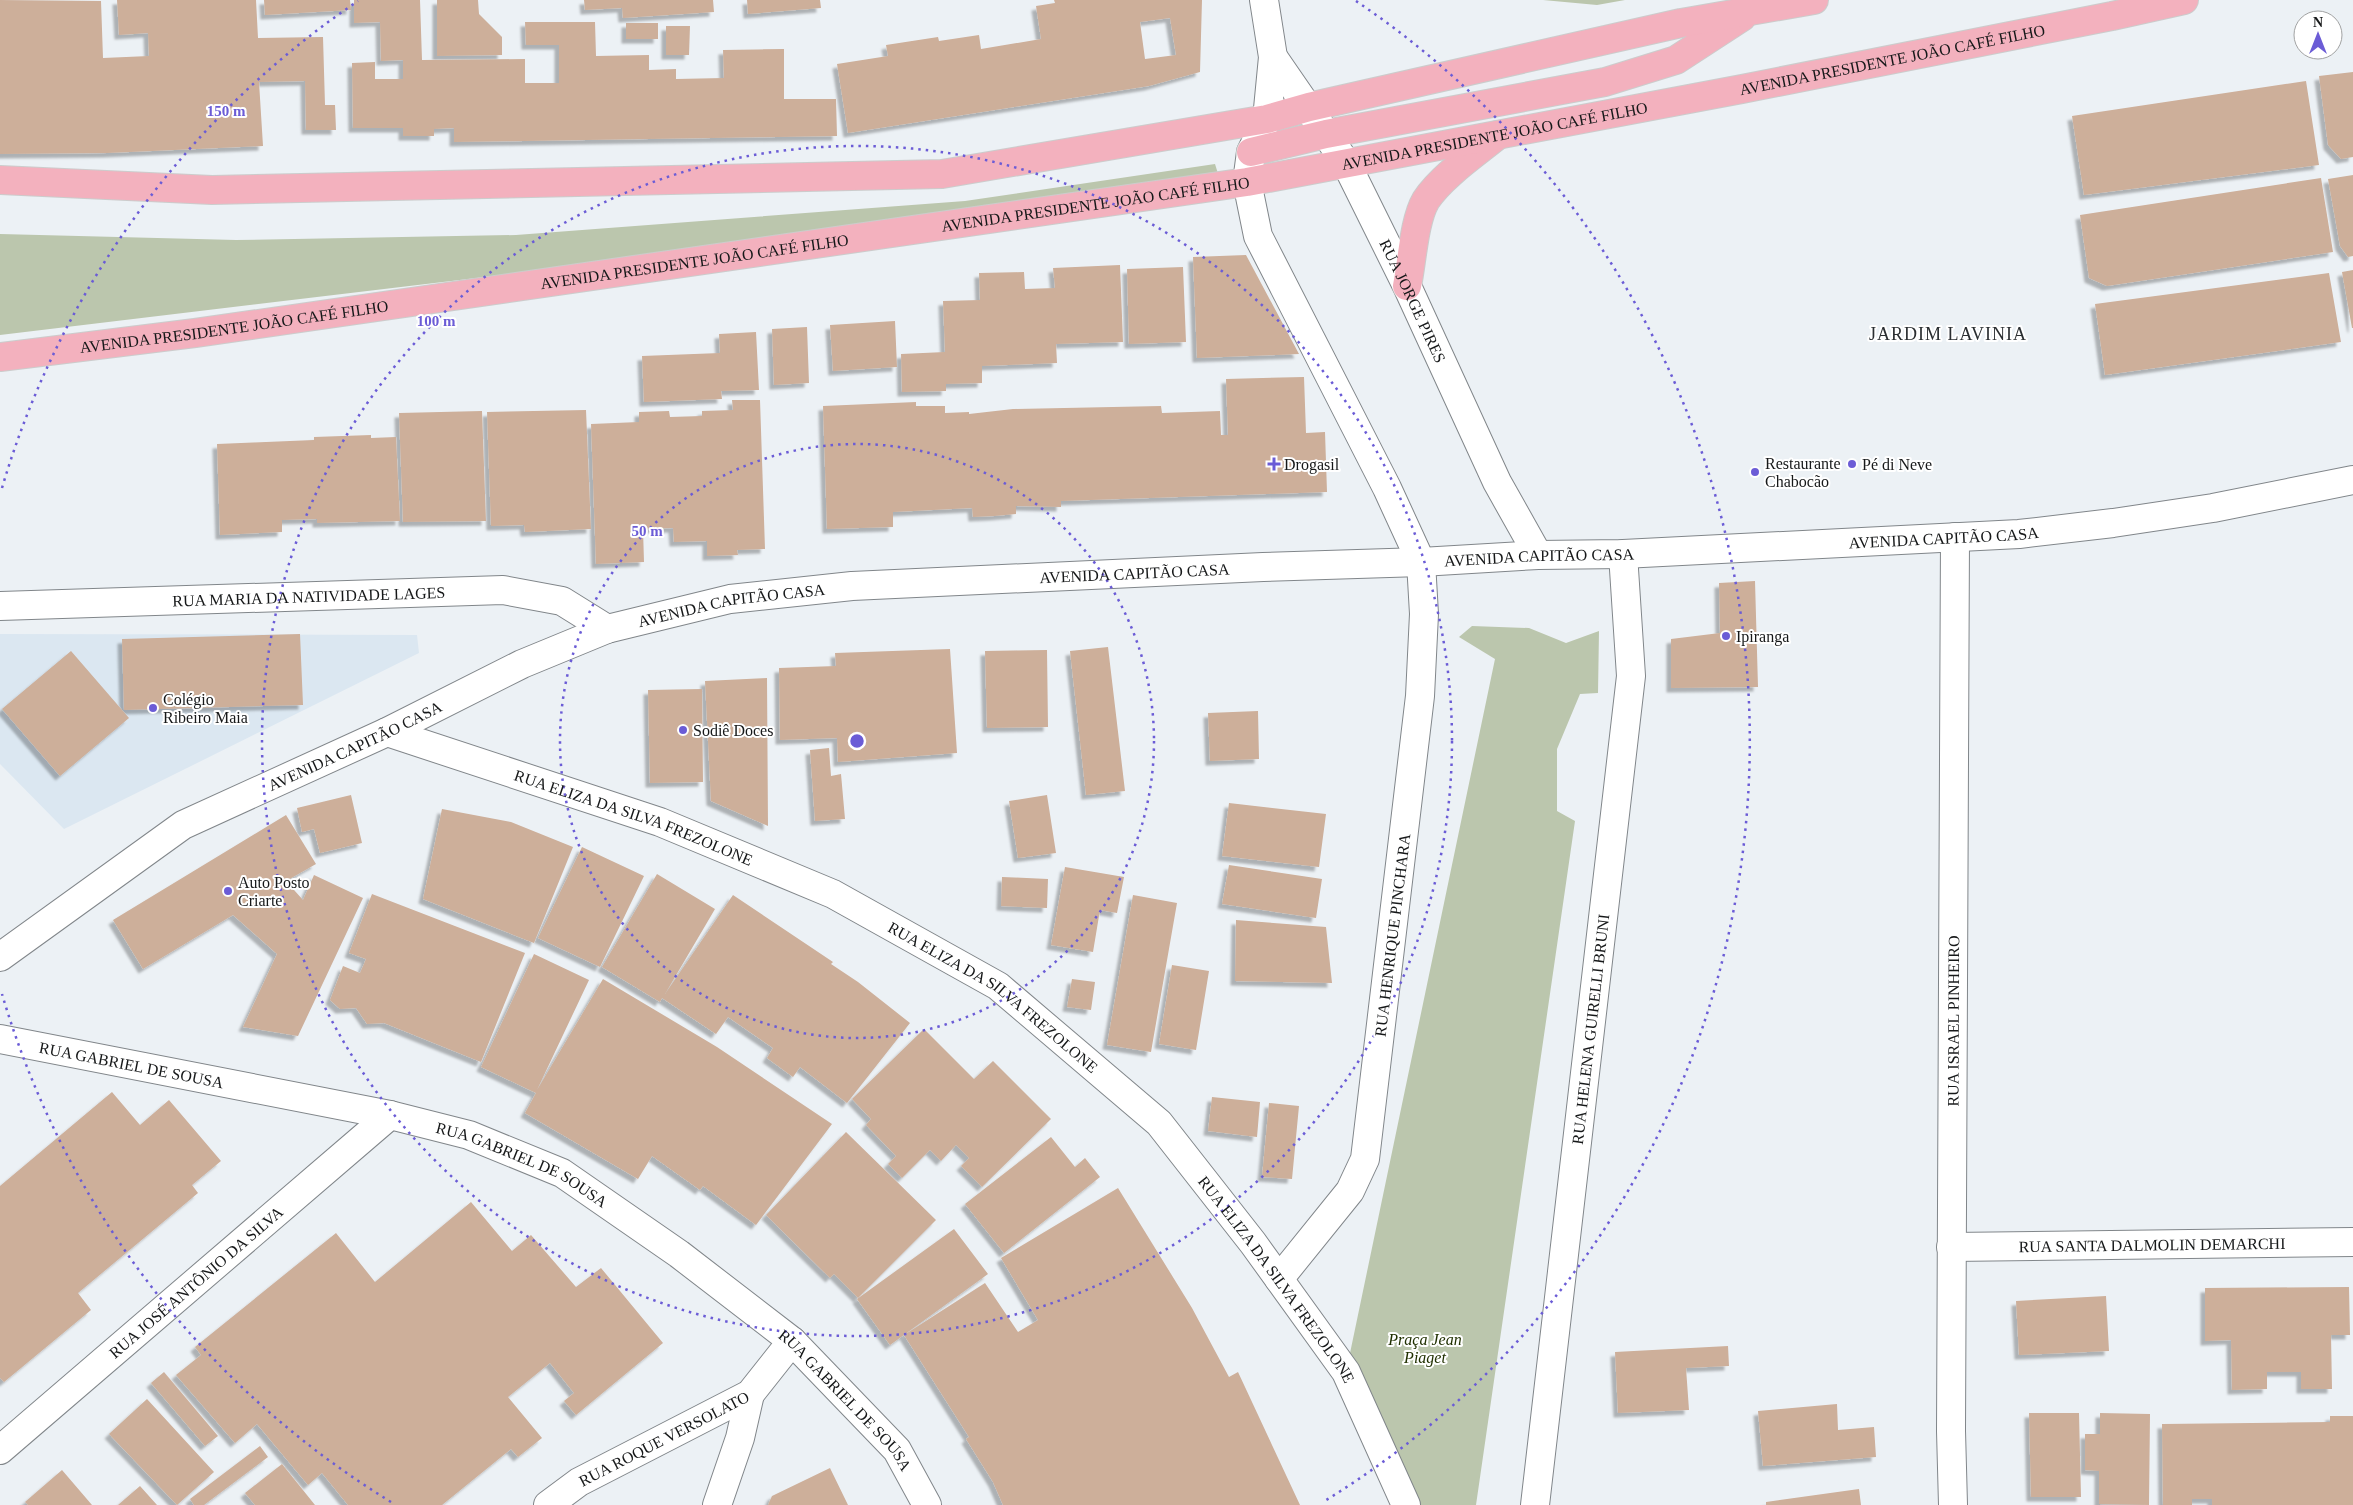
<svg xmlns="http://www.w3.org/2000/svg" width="2353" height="1505" font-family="'Times New Roman',serif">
<defs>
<filter id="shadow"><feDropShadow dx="-4.5" dy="4.5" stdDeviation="1" flood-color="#0004"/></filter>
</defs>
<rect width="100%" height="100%" fill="#ecf1f5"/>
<path fill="#dbe7f1" d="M0,634L417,635L419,653L64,829L0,764Z"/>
<path fill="#bbc6ad" d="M1543,0H1625L1597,5Z
M1215,164L1220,180L534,271L0,335V234L236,240L516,235L965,201Z
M1472,626L1529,628L1566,643L1599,631L1598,693L1580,694L1557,749V811L1575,821L1476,1505H1420L1349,1358L1495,659L1459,637Z"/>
<path fill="#cdaf9a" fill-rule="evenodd" filter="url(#shadow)" d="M0,0L101,1L103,58L149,56L148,33L119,35L117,0H256L258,38L323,37L325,105H335L336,130H306L305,81L259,82L263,146L107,153L0,154Z
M264,0H350L351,10L265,15Z
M354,0H420L422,60L525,59V83H559V45H526L525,22H595L596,56L649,55V70L676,69V79L724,78L723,50L784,49V99H836L837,136L454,142V128L434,129V136H403V128H353L352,63L375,62V79H403V60L381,61L380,22L354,23Z
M437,0H478L479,14L502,37V55L437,56Z
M584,0H713L714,12L623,18L622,8L585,10Z
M747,0H820L821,8L748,14Z
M1054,0H1202L1200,72L1149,86L848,133L837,64L888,56L886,45L938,37L939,41L979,35L981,49L1041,39L1036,6L1055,3ZM1170,18L1176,55L1145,59L1140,22Z
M626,23H658V39H626Z
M666,26H690L689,55H666Z
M2353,72V157L2341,159L2328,145L2319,76Z
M2306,81L2319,165L2084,195L2072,116Z
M2353,175V256L2348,257L2340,246L2328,179Z
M2321,178L2333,252L2107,286L2089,278L2080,215Z
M1246,255L1299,354L1197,358L1193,257Z
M1120,265L1123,342L1056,344L1057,363L982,366V383L946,384V391L902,392L901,354L945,352L943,301L980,300L979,273L1024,272L1025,289L1055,288L1053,268Z
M1183,267L1186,342L1129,344L1127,269Z
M2353,270V328H2352L2342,272Z
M2329,273L2341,342L2105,375L2095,304Z
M895,321L897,367L833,371L830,325Z
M807,327L809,383L774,385L772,329Z
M756,332L759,390L721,391L722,399L644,402L642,356L720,353L719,334Z
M1304,377L1306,433L1325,432L1327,492L1061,501V507L1016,506V514L994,516L973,517L972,508L893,512V527L827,529L823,406L916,402V406H945V413L969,412V414L1013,409L1161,406L1162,413L1220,411L1221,435H1228L1226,379Z
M732,400H760L765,549L737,550L738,555L707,556V541L674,542L673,528L643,529L644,562L596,564L591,424L639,422V412L669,411L670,417L702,416V411L733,410Z
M586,410L591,529L525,532L524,525L491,526L487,412Z
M482,411L486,521L403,522L399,413Z
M371,435V438L396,437L400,521L317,523V519L282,520V532L220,535L217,444L314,440V437Z
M1755,581L1758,687L1671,688V639L1720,633L1719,583Z
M300,634L303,705L124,710L122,639Z
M1108,647L1125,791L1086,795L1070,651Z
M950,649L957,753L838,762L837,738L780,740L779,668L836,666L835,653Z
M1047,650L1048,727L987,728L985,651Z
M71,651L129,718L60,776L2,709Z
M767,678L768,826L711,801L705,681Z
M702,689L703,782L650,783L648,690Z
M1258,711L1259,759L1210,761L1208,713Z
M829,748L831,776L841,774L845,819L815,821L810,750Z
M351,795L362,843L320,853L314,829L302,832L297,808Z
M1047,795L1056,853L1018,858L1009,801Z
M1229,803L1326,814L1319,867L1222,856Z
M442,809L511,822L573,847L534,943L423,899Z
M286,815L316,864L286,881L303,900L314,875L363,898L298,1036L243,1027L277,954L233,915L143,969L113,920Z
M582,847L644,876L600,967L538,938Z
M1229,865L1322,879L1316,918L1222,904Z
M1065,867L1124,877L1117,913L1100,910L1093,952L1051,945Z
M657,874L715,909L665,994L733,895L833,962L831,964L858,982L910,1023L847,1103L800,1067L793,1077L767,1058L773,1048L728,1017L716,1034L662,998L660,1002L602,967Z
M1002,877L1048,879L1047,908L1001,906Z
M372,894L525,953L481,1062L384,1023L367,1024L356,1008L340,1009L330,1000L343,966L360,973L366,959L349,953Z
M1133,895L1177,903L1151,1052L1107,1045Z
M1236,920L1326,927L1332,983L1235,981Z
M534,954L589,980L537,1090L603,979L717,1047L832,1124L756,1225L703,1186L700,1190L652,1156L638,1179L525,1113L536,1093L481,1067Z
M1172,965L1209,971L1196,1050L1159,1044Z
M1072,979L1095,982L1091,1010L1067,1007Z
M924,1029L974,1079L993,1061L1051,1119L982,1187L961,1166L969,1158L956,1145L941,1161L930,1150L902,1178L888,1164L896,1156L866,1125L871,1119L852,1099Z
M112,1092L140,1125L169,1100L221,1161L192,1185L198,1193L78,1293L91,1310L4,1382L0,1378V1186Z
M1212,1097L1260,1102L1257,1137L1208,1131Z
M1269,1103L1299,1106L1292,1179L1262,1177Z
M846,1132L936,1220L858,1298L834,1274L830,1278L766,1215Z
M1051,1137L1075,1167L1085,1158L1100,1177L1004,1253L965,1204Z
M1118,1188L1192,1308L1229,1377L1238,1372L1300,1505H1003L993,1482L966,1439L969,1437L904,1335L985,1283L1018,1332L1038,1320L1001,1258Z
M471,1202L512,1251L531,1235L576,1287L601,1268L663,1343L576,1415L564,1401L574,1393L550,1363L508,1397L542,1438L518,1457L511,1449L442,1505H348L322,1473L308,1485L257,1424L235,1443L176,1375L201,1355L195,1347L336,1233L375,1282Z
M954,1229L988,1274L890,1345L857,1299Z
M2349,1287L2350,1335H2331L2332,1389H2301V1372H2267V1389L2232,1390L2231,1340L2205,1341V1288Z
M2106,1296L2109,1351L2019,1355L2016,1301Z
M1728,1346L1729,1366L1686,1368L1689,1410L1618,1413L1615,1352Z
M164,1372L218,1436L205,1446L151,1383Z
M147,1399L214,1472L177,1505L109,1434Z
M1837,1404L1838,1430L1874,1427L1876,1457L1763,1466L1758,1411Z
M2029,1413H2079L2081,1497H2031Z
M2100,1413L2150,1414L2149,1505L2099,1504V1471L2085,1470V1434H2100Z
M2330,1416H2353V1505H2212V1499H2192V1505H2163L2162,1424L2330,1422Z
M260,1446L268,1457L204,1505H194L190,1499Z
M282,1464L315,1505H255L245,1493Z
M830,1468L848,1505H768L772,1496Z
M62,1470L92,1505H28L25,1502Z
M140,1486L157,1505H118Z
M1859,1489L1861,1505H1766V1502Z"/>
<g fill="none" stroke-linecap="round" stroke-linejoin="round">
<defs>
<g id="street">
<path d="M1264,0L1273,57L1267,119L1251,152L1247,182L1258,236L1387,488L1421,562L1424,614L1420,696L1365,1159L1350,1191L1279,1279"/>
<path id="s1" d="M1273,57L1346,163L1407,286L1497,482L1538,555"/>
<path id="s2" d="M0,606L503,590L562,601L607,629"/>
<path id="s3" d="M387,732L660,822L833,894L998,986L1159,1123L1253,1243L1346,1372L1406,1505"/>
<path id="s4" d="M0,1039L390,1115L469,1135L562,1173L679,1254L792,1341L897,1450L927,1505"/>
<path id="s5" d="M1951,1247L2353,1242"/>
<path id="s6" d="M0,1450L390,1115"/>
<path id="s7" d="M548,1505L579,1482L750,1394L792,1341"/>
<path d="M717,1505L740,1438L750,1394"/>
<path id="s8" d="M1535,1505L1631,676L1623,554"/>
<path id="s9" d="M1953,1505L1951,1431L1955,537"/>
</g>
<g id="secondary">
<path id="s10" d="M0,957L183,825L387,732L522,664L607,629L730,599L852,586L1263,567L1421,562L1538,555L1623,554L2019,534L2113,523L2213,508L2353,480"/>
</g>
<g id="primary">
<path d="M1251,152L1326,134L1605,82L1676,60L1742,17"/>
<path d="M0,180L212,190L942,174L1267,119L1309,107L1681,23L1814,0"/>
<path d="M1407,286C1412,262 1414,220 1426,200C1442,176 1476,153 1498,135"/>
<path id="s11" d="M0,357L195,333L1247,182L1742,89L2112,16L2184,0"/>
</g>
</defs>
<use href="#street" stroke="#81868a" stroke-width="30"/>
<use href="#secondary" stroke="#81868a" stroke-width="30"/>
<use href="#primary" stroke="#ccc" stroke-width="30"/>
<use href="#street" stroke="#fff" stroke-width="28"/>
<use href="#secondary" stroke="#fff" stroke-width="28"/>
<use href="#primary" stroke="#f3b1be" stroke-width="28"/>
</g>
<g fill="none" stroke="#6b5cd6" stroke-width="2.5" stroke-dasharray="2.5 5">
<circle cx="857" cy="741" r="297"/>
<circle cx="857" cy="741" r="595"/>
<path d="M391 1502A892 892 0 0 1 2 994M2 488A892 892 0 0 1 358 1M1356 1A892 892 0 0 1 1323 1502"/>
</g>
<g fill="#6b5cd6" stroke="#fff" stroke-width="2">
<path d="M1271.5 456.5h5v5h5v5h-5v5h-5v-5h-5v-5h5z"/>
<circle cx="1852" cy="464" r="5"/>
<circle cx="1755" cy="472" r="5"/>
<circle cx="1726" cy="636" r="5"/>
<circle cx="153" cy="708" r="5"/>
<circle cx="683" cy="730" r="5"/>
<circle cx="228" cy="891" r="5"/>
</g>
<g text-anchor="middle" stroke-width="4" stroke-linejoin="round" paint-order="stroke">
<g font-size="16" fill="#161819" stroke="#fff">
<text dy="6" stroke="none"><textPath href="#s11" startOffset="1916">AVENIDA PRESIDENTE JOÃO CAFÉ FILHO</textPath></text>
<text dy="6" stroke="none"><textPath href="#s11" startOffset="1511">AVENIDA PRESIDENTE JOÃO CAFÉ FILHO</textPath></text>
<text dy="6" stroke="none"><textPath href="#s11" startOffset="1106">AVENIDA PRESIDENTE JOÃO CAFÉ FILHO</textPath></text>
<text dy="6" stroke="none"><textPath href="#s11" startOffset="701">AVENIDA PRESIDENTE JOÃO CAFÉ FILHO</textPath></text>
<text dy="6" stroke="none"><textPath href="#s1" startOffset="282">RUA JORGE PIRES</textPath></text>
<text dy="6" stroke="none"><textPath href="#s11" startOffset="236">AVENIDA PRESIDENTE JOÃO CAFÉ FILHO</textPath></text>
<text dy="6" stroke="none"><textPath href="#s10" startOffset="2035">AVENIDA CAPITÃO CASA</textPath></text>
<text dy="6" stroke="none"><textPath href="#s10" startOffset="1630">AVENIDA CAPITÃO CASA</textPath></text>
<text dy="6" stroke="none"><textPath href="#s10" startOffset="1225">AVENIDA CAPITÃO CASA</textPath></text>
<text dy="6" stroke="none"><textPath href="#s2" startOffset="309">RUA MARIA DA NATIVIDADE LAGES</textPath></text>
<text dy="6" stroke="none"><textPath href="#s10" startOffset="820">AVENIDA CAPITÃO CASA</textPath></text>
<text dy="6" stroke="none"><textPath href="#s10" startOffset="415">AVENIDA CAPITÃO CASA</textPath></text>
<text dy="6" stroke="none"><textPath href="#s3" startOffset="261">RUA ELIZA DA SILVA FREZOLONE</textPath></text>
<text transform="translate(1392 935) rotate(-83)" y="6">RUA HENRIQUE PINCHARA</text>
<text dy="6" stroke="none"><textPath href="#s3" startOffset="666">RUA ELIZA DA SILVA FREZOLONE</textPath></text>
<text dy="6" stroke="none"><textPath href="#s9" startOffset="484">RUA ISRAEL PINHEIRO</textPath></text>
<text dy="6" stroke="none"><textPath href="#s8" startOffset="479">RUA HELENA GUIRELLI BRUNI</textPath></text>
<text dy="6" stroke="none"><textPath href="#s4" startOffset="134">RUA GABRIEL DE SOUSA</textPath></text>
<text dy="6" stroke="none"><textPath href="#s4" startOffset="539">RUA GABRIEL DE SOUSA</textPath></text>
<text dy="6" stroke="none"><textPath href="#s5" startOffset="201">RUA SANTA DALMOLIN DEMARCHI</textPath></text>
<text dy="6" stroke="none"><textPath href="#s3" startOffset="1071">RUA ELIZA DA SILVA FREZOLONE</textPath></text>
<text dy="6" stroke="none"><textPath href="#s6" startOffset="258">RUA JOSÉ ANTÔNIO DA SILVA</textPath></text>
<text dy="6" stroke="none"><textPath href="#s4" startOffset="944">RUA GABRIEL DE SOUSA</textPath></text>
<text dy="6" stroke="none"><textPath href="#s7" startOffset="134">RUA ROQUE VERSOLATO</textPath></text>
</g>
<g font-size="16" fill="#161819" stroke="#fff" text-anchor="start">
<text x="1765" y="469">Restaurante<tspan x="1765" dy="18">Chabocão</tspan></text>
<text x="1284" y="470">Drogasil</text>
<text x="1862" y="470">Pé di Neve</text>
<text x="1736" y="642">Ipiranga</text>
<text x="163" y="705">Colégio<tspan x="163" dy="18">Ribeiro Maia</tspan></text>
<text x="693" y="736">Sodiê Doces</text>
<text x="238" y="888">Auto Posto<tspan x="238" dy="18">Criarte</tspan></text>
</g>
<g font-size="16" font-style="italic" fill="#203000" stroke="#fff">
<text x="1425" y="1345">Praça Jean<tspan x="1425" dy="18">Piaget</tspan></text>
</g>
<g font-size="18" letter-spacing="1" fill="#2a2e31" stroke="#fff">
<text x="1948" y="340">JARDIM LAVINIA</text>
</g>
</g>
<circle cx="857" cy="741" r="8" fill="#6b5cd6" stroke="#fff" stroke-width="2.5"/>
<g font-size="15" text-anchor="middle" font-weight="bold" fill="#6b5cd6" stroke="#fff" stroke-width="4" stroke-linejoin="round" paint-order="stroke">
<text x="226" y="116">150 m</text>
<text x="436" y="326">100 m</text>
<text x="647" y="536">50 m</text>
</g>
<g transform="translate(2318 35)"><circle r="24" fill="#ffffff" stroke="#a2a3a3"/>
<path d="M0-4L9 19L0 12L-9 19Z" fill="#6b5cd6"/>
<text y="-8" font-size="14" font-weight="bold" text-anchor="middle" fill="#161819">N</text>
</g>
</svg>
